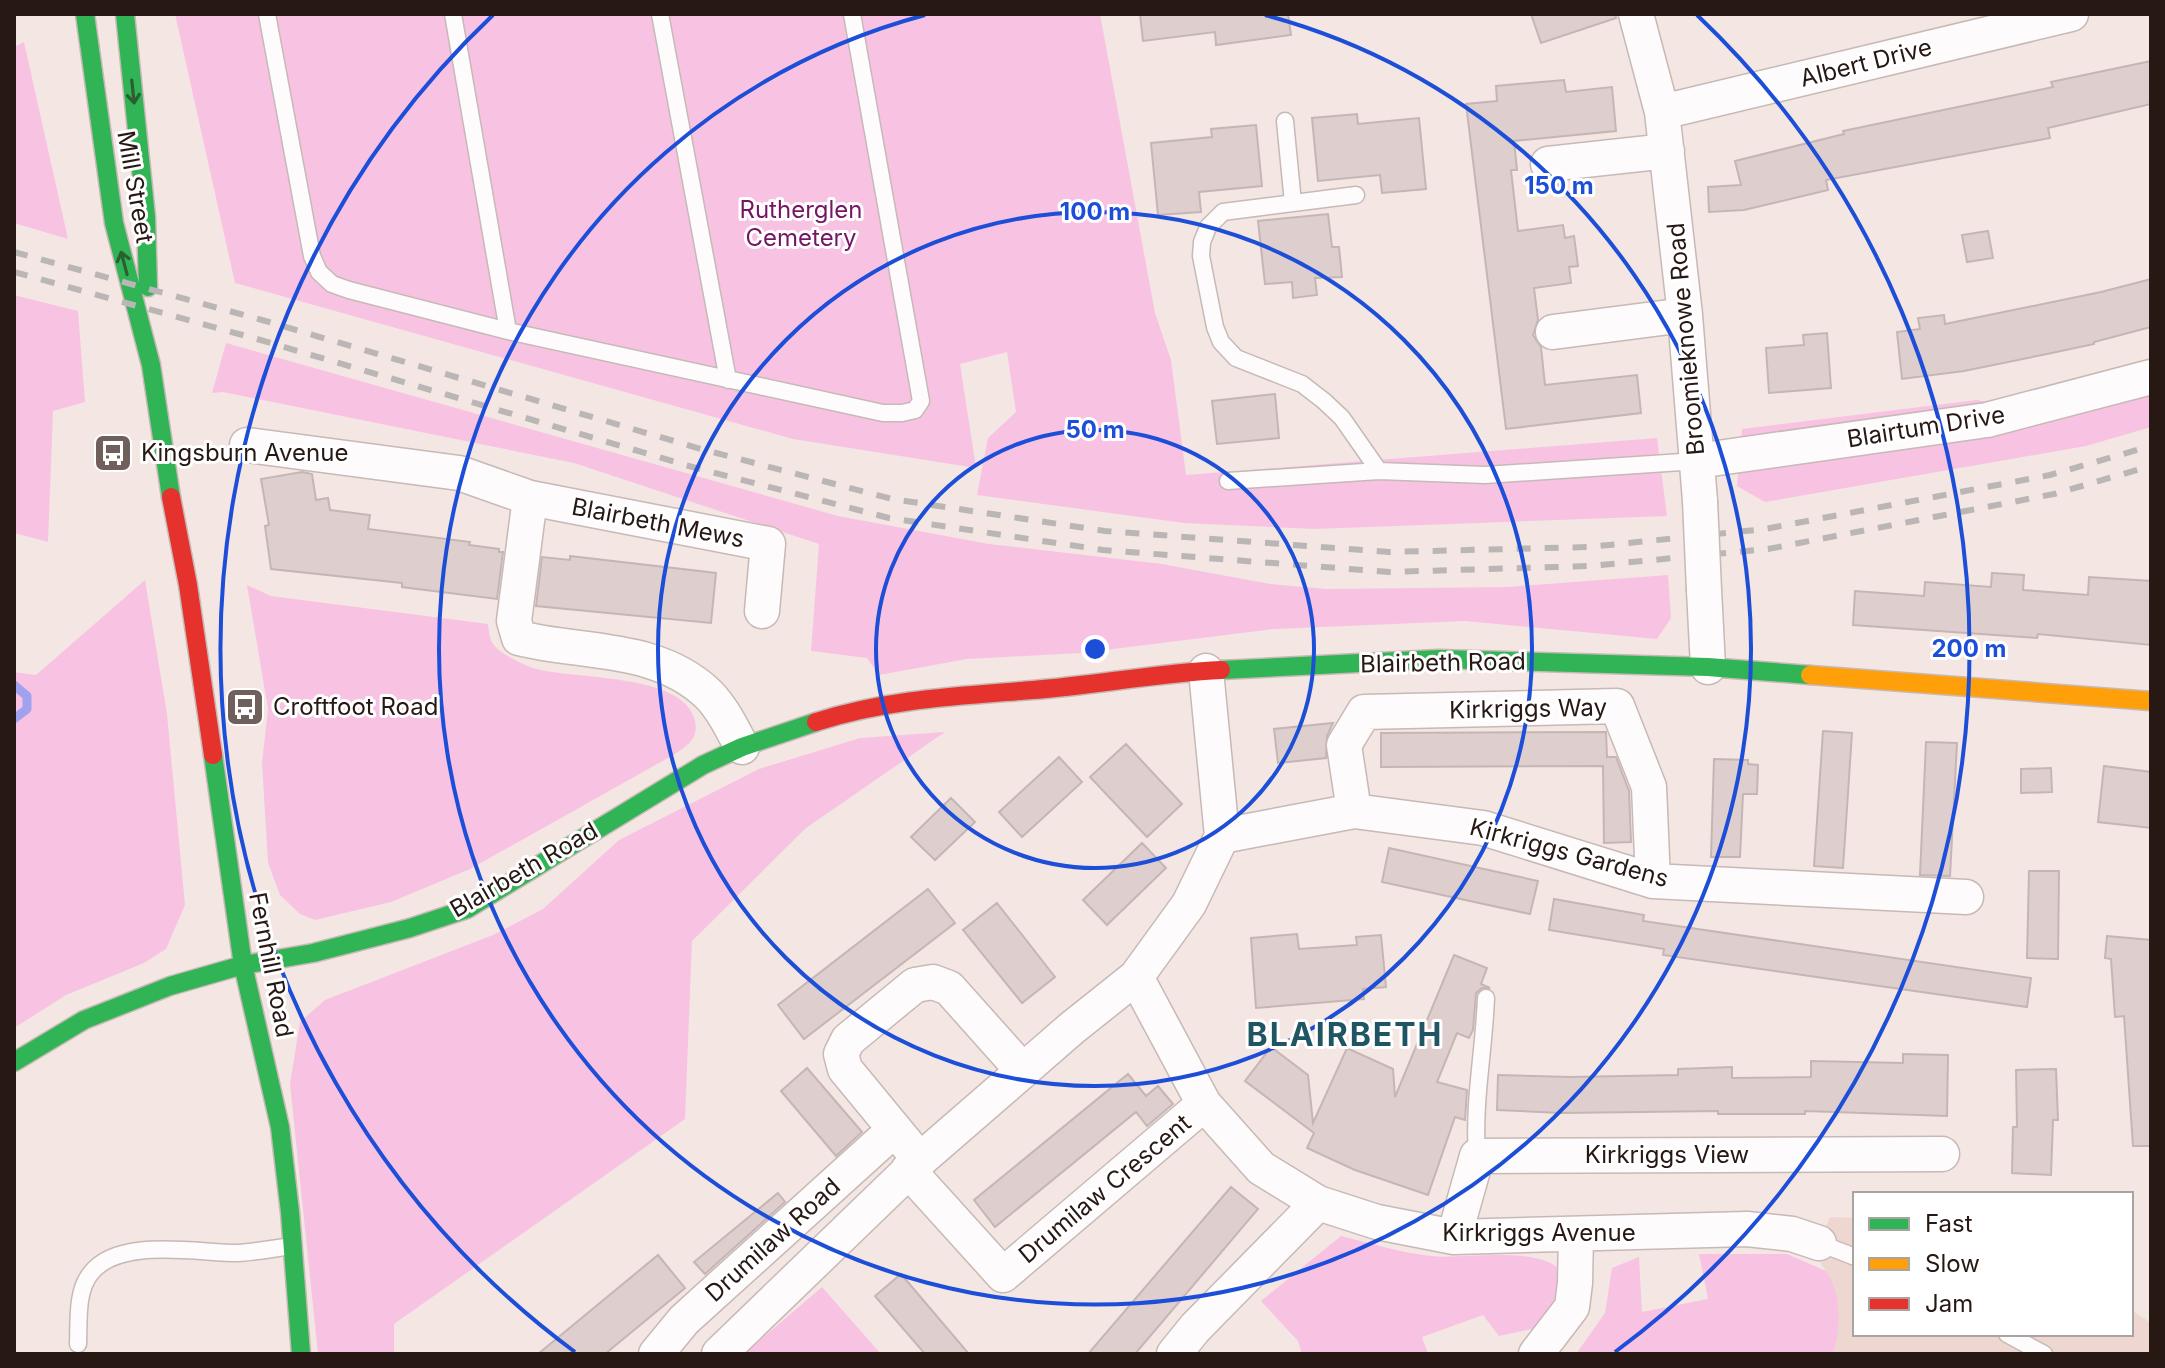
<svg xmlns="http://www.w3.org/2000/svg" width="2165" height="1368" font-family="Inter,sans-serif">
<rect width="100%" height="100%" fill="#f4e6e2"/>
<path fill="#eed7d0" d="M1830,1217L1855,1218V1334H2131V1310L2151,1323V1354H1830V1277L1814,1253Z"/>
<path fill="#f8c3e3" d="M175,14H1100L1155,313L1171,360L1186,475L1657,438L1667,516L1314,529L1184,523L977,495L988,438L1016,412L1007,352L960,364L976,468L793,439L235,283Z
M24,42L68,239L14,223V47Z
M14,295L78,311L85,402L53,411L48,542L14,533Z
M226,343L838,516L989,544L1162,564L1270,584L1327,589L1507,587L1668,575L1671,618L1657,639L1465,621L1275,629L1081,653L967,659L879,675L867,658L811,651L819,544L574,463L223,392L212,393Z
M2151,395V427L2086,446L1765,502L1737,486L1742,429L1977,400L2065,418Z
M145,580L167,714L185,905L166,949L144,963L66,995L14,1028V672L36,675Z
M247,585L271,596L488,624C489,630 489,637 492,642C497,653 523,664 533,668C571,680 685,672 695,721C699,738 688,745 675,754L470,869L391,902L315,920L300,914L280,895L268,863L262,763L268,709Z
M945,732L806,828L692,941L685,1119L394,1324V1354H318L290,1084L300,1022L325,1000L493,935L543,909L619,840L759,769L860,738Z
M1341,1236C1370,1243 1401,1253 1431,1256C1462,1260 1544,1244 1562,1273C1573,1289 1550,1313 1541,1327L1499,1336L1483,1315L1422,1337L1428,1354H1302L1298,1341L1261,1301Z
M1699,1254H1787L1826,1271C1842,1294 1841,1328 1833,1354H1576L1605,1313L1612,1268L1639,1257L1642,1312L1708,1299Z
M822,1287L881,1354H744Z"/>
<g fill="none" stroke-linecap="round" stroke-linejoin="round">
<path stroke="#a0a2ee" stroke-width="9" d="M14,685L27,696V709L14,719"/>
</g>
<path fill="#decfce" stroke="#c5b6b5" stroke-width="2" d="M1140,14H1288L1291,35L1216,45L1215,32L1143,41Z
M1531,14H1615L1616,18L1541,43Z
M2151,61V104L2048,128L2050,138L1826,180L1828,190L1744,210L1709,212L1708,187L1741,185L1735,161L1844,134L1843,131L2053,87L2051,82Z
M1564,80L1566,92L1612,87L1616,131L1514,141L1517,170H1511L1518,231L1563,225L1565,238L1574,236L1578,266L1569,267L1571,283L1534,288L1538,320L1533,335L1541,347L1545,385L1637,375L1641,413L1506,429L1466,104L1497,101L1496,86Z
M1357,114L1358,124L1419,118L1426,189L1382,193L1380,175L1318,181L1312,118Z
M1256,125L1262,186L1199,192L1201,212L1158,215L1151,143L1212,137L1211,129Z
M1328,214L1332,247H1339L1342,277L1315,278L1317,295L1293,298L1292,282L1265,284L1258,221Z
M1988,231L1993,258L1967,262L1962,235Z
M2151,279V327L2094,342V344L2047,354L1964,371L1902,379L1897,332L1920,329L1918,318L1944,315L1945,324L2101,292Z
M1827,333L1831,388L1769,393L1766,348L1804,345L1803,335Z
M1275,394L1279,438L1217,444L1212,401Z
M302,472L312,474L316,500L328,498L330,510L370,515L368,529L470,542L469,545L499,549V552H503L497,599L402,587V583L271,569L265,526L269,525L261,479Z
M570,556L716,573L711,623L536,606L542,557L570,560Z
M1992,573L2024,575L2023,590L2088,595L2089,577L2151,581V645L2038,634L2037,638L1853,625L1855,591L1924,596L1925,582L1991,587Z
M1333,723L1327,736L1326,758L1278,763L1274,729Z
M1823,731L1852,733L1843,868L1814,866Z
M1606,732L1607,757H1616L1629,791L1631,842L1604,843L1603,766L1381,767V733Z
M1926,742L1957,743L1950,876L1920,875Z
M1126,744L1182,804L1147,837L1090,777Z
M1059,757L1082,782L1022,837L999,812Z
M1714,759L1748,760V764L1758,765L1757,794H1743L1740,857H1711Z
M2104,766L2151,772V828L2098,822Z
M2051,768L2052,792L2021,793V769Z
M951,798L975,822L935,860L911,837Z
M1142,843L1166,868L1107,925L1083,900Z
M1389,848L1538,881L1530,914L1382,882Z
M2029,871H2059L2058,959L2027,958Z
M928,889L955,923L804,1039L778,1005Z
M1554,899L1644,915L1643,921L2031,978L2027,1007L1663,955L1664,949L1549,930Z
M997,903L1055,977L1022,1003L963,930Z
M1297,934L1299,949L1357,945L1356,937L1381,935L1386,987L1363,989L1364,999L1256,1008L1251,938Z
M2107,936L2151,940V1146H2133L2124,1016L2115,1017L2111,959L2105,958Z
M1454,955L1487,968L1481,984L1490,988H1482L1476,993L1473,1030L1469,1038L1457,1033L1437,1082L1467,1090L1465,1120L1455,1117L1428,1195L1355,1170L1307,1148L1314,1133L1245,1081L1271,1047L1308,1075L1313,1123L1347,1048L1393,1069L1395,1097Z
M1903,1054L1948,1055L1947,1116L1805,1111V1114H1718V1111L1561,1113L1497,1110L1498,1075L1570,1077L1678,1075V1069L1732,1067V1078L1811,1077V1061L1903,1063Z
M807,1068L862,1132L836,1156L781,1091Z
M2056,1069L2058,1120H2053L2051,1175L2012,1173L2013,1127H2017L2016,1070Z
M1128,1074L1146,1096L1158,1086L1173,1104L1147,1126L1136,1112L995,1227L974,1200Z
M1231,1187L1258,1209L1135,1354H1088Z
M778,1193L785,1202L705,1274L694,1262Z
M658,1255L685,1288L605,1354H538Z
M901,1274L969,1354H925L875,1296Z"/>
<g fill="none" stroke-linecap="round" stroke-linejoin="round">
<defs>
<path id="lane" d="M267,14L312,256L319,272L332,284L349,290L508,331L453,14
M660,14L728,380
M1285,121L1293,203
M1356,195L1223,212L1208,227L1202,242L1201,256L1215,327L1221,342L1236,358L1302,384L1324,401L1342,418L1379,471L1485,475L1697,461
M508,331L883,413H902L915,410L921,401L852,14
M1228,481L1379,471
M1477,1156C1473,1103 1484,1051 1486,998
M1819,1243L1855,1257
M2007,1334L2044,1354
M78,1344C79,1321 76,1291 91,1273C119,1237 197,1253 238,1253C256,1252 275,1248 293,1246"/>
<path id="street" d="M1636,14L1662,112L1685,315L1700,501
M1662,112L2071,14
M1548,164L1667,151
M1553,332L1685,315
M247,445L459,473L530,498L768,544L762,611
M1697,461L1987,420L2151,377
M530,498L514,621L519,638C582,654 657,645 708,694C723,709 732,729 742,747
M1704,590L1708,667
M1354,811L1344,745L1364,712L1617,706L1649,787L1653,881
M1222,836L1354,811L1483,828L1653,881L1966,897
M1136,977L1204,1104L1261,1168L1318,1203L1377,1222L1454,1237L1747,1229L1792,1234L1819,1243
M920,1160L845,1069L841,1054L848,1040L915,985L933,982L949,988L1023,1071
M908,1170L1003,1275L1204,1104
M1454,1237L1477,1156L1942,1154
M656,1354L684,1320L894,1130
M719,1354L920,1160L1072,1028L1136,977L1189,904L1222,836L1206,671
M1174,1354L1195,1328L1318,1203
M1536,1354L1572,1307L1575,1283L1576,1235"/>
<path id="fast" d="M85,14L114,223L151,365L171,497
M125,14L146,217L148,287
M1221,670L1439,659L1708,667L1810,675
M213,755L243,965L280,1127L290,1212L301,1354
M14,1062L84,1020L170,986L243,965L313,953L410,928L467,909L703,765L742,747L816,722"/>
<path id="slow" d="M1810,675L2151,701"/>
<path id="jam" d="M171,497L188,585L213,755
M816,722C887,699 959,696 1033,690C1096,685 1158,673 1221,670"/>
</defs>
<use href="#lane" stroke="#c7b9b5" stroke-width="19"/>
<use href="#street" stroke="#c7b9b5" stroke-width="37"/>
<use href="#fast" stroke="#c7b9b5" stroke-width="21"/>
<use href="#slow" stroke="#c7b9b5" stroke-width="21"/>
<use href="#jam" stroke="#c7b9b5" stroke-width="21"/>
<use href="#lane" stroke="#fdfbfb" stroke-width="16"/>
<use href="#street" stroke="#fdfbfb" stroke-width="34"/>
<use href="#fast" stroke="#30b455" stroke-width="18"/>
<use href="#slow" stroke="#ff9f0a" stroke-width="18"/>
<use href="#jam" stroke="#e5322d" stroke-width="18"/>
<path stroke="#bab6b6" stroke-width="6" stroke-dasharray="14 14" stroke-linecap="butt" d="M14,252L262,320L701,449L892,499L1105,531L1389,552L1589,547L1765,529L2050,475L2151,446
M14,272L257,339L696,468L889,518L1103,550L1389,572L1590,566L1768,549L2054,494L2151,466"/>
<defs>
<path id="street-bridge" d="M1700,501L1704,590"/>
</defs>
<use href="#street-bridge" stroke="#c7b9b5" stroke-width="37" stroke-linecap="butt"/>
<use href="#street-bridge" stroke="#fdfbfb" stroke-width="34"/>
</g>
<defs><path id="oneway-shaft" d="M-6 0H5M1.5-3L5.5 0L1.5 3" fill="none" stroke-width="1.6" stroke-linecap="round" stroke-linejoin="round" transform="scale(2)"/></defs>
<g stroke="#2b5e31">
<use href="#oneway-shaft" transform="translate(133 92) rotate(84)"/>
<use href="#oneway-shaft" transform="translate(124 263) rotate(-105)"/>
</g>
<g fill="none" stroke="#1d4ed8" stroke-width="4">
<circle cx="1095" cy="649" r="219"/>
<circle cx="1095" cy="649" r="437"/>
<path d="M1265 15A656 656 0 1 1 925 15"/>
<path d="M575 1352A874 874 0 0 1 493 15M1697 15A874 874 0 0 1 1615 1352"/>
</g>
<defs>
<symbol id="bus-square" viewBox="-11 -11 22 22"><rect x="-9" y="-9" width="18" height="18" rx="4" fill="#6f605c" stroke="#fff"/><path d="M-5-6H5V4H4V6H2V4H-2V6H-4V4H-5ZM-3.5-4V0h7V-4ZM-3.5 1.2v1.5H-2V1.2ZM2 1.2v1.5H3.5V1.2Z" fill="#fff"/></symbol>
</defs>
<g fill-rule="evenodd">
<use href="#bus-square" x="91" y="431" width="44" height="44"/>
<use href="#bus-square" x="223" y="685" width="44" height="44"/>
</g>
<g text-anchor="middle" stroke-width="6" stroke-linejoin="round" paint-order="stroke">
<g font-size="24" fill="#271814" stroke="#fff">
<text transform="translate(1866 63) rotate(-14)" y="8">Albert Drive</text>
<text transform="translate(135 187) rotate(80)" y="8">Mill Street</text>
<text transform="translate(1686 339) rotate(-95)" y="8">Broomieknowe Road</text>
<text transform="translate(1926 427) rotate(-9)" y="8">Blairtum Drive</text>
<text transform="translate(658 523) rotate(11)" y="8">Blairbeth Mews</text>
<text transform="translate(1443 663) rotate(-1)" y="8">Blairbeth Road</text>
<text transform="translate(1528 709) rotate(-1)" y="8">Kirkriggs Way</text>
<text transform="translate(1569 853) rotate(15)" y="8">Kirkriggs Gardens</text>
<text transform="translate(524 870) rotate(-30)" y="8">Blairbeth Road</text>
<text transform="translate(271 965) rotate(79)" y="8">Fernhill Road</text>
<text x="1667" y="1163">Kirkriggs View</text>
<text transform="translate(1105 1189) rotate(-40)" y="8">Drumilaw Crescent</text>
<text x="1539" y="1241">Kirkriggs Avenue</text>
<text transform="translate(773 1240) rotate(-42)" y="8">Drumilaw Road</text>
</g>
<g font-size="24" fill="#751563" stroke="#fff">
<text x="801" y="218">Rutherglen<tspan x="801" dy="28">Cemetery</tspan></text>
</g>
<g font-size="24" fill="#271814" stroke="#fff" text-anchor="start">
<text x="141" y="461">Kingsburn Avenue</text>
<text x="273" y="715">Croftfoot Road</text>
</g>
<g font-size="32" font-weight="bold" letter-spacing="2" fill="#205663" stroke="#fff">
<text x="1345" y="1046">BLAIRBETH</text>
</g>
</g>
<circle cx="1095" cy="649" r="12" fill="#1d4ed8" stroke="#fff" stroke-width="4"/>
<g font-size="24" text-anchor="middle" font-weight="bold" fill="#1d4ed8" stroke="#fff" stroke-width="6" stroke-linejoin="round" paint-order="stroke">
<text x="1559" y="194">150 m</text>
<text x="1095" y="220">100 m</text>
<text x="1095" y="438">50 m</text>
<text x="1969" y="657">200 m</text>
</g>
<rect width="2165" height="1368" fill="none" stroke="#271814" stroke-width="32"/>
<rect x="1853" y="1192" width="280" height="144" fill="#ffffff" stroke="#a9a3a1" stroke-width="2"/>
<rect x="1869" y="1218" width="40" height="12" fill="#30b455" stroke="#a9a3a1" stroke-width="2"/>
<text x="1925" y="1232" font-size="24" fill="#271814">Fast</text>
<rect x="1869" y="1258" width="40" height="12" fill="#ff9f0a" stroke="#a9a3a1" stroke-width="2"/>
<text x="1925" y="1272" font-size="24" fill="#271814">Slow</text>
<rect x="1869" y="1298" width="40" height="12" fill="#e5322d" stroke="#a9a3a1" stroke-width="2"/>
<text x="1925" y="1312" font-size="24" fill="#271814">Jam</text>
</svg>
